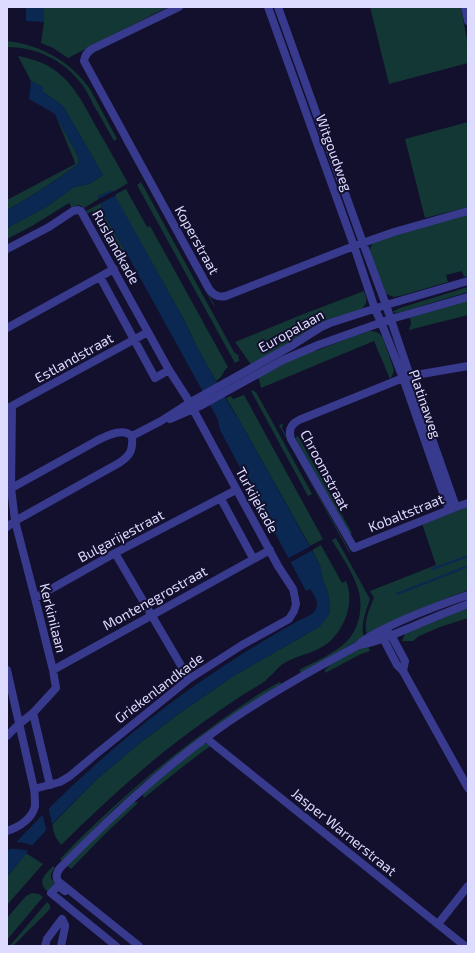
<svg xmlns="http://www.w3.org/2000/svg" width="475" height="953" font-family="'Exo 2',sans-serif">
<rect width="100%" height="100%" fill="#13102d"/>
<path fill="#123734" d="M44,7H169L154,14L68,58L53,48L41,43L44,22Z
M370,7H461L468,46V63L389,84Z
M7,41C41,45 70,61 90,89L117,139L114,141C107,129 101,117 94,106C90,98 86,89 80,82C62,59 35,47 7,47Z
M18,56C65,64 77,92 98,130C108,147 118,165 128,183L113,192L98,196L99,199L84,208C79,204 77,205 72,208L69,203L32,226L7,239V228L46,207L74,187L89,184L103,175L63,106L43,92V87L31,81Z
M55,114L78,156L79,163C56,181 32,196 7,210V200L75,164L74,160Z
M468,122V207L425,218L405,139Z
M123,138L215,306H214L122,139Z
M141,182L234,352L239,356L238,358L240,360L235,363L137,185Z
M126,189L147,227L150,226L228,367C222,372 224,376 216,381L198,349L183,318L114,195Z
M101,203C102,206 102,209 103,213L128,256L119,261L92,211L87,214L86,211Z
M468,214V276L464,277L462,271L446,275L448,282L400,296L394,297L386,294L370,253C370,247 371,244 376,241Z
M468,287V292L401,312L396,313L392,312L400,308Z
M364,291C367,300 368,301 362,309L252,366L235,342L301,315Z
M468,300V315L409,330L411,323L410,317Z
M370,331C376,331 380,333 383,338L394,370L392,376L390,379L374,341L261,388L259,379L258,376L308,352L318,350L352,337Z
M253,390L255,392H256L312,494L308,496L251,391Z
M244,395L323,539L310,546L238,418L226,398L231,396L233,399Z
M282,424H283L282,428L350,552V554L279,425Z
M298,436L352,533L349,535L296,439V437Z
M468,507V590L412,612L367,635C363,623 369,609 374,598L370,591L436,565L422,523Z
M336,538L370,599C366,611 360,625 364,637L301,673L299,670C314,662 331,655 344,644C359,631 364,607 358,589C353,572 341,556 332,540Z
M321,545L342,583L346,581C354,600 347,622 334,637C319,655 296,653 279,667C275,671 272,675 268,678C265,682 260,684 256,687C249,691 242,695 235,700C216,713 197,726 179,740C137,772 99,808 61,845L55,836L52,825L97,779L140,743L180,713L232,677L319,627L330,612V606L328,593L323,581L320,565L312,550Z
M468,608V618L440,627L419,636L413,641H402L406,632Z
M368,645L370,651L361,654L325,673V670C335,659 355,651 368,645Z
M280,682L281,684L170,761L144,782L112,811L62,861L60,859C106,811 155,768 209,729C225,717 242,705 259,694C266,690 273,685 280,682Z
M203,744H209L210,746L181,768L144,798L143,796L144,792Z
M132,802H136L138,803L105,834L71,869L67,865Z
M26,853L43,864L7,905V877Z
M53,866L55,868C50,873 49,878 55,883L48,892C36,881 45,875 53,866Z
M32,893L39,894L43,897L7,940V918L26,896Z
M47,902L50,905V909L13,946H9L14,941Z"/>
<path fill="#0a2852" d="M26,7H44V22L26,21Z
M31,81L43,87V92L63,106L103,175L89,184L74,187L46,207L7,228V210C32,196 57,181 79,163L78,156L55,114L29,99Z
M112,190L183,318L198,349L231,408L238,418L320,565L323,581L328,593L330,606V612L327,618L319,627L232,677L180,713L140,743L97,779L60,816L36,841L7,877V852C77,776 155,708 244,653C266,639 289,625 312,614C321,605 316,599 311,590L310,589L306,591L220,430L218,420L202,390L128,256L103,213L101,208L102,205L98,196Z"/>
<path fill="#13102d" d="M114,191L116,195L99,204L97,200Z
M311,546L313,550L289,563L287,559Z
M48,806L53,827L47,833L42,812Z
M15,842L25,843L34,846L30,851L19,849H9Z"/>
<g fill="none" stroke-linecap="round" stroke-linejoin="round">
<path stroke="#0a2852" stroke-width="2" d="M432,569L468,556
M397,594L466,567"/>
<path stroke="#383a8e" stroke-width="8" d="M179,7L92,49C87,52 85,55 84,61L209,289C213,295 218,298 226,296L354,246L394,232L468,211
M268,7L354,246L375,309L381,322L403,378L449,510
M278,7L363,243L386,305L410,376L456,507
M465,7L468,21
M7,249L49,227L73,211L78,210L81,211L169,370L187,398L278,566L293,589L295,598L296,604L294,611L289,619L242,645L189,679L95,755L70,776L60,782L34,789
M100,277L155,378L169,370
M7,328L114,269
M468,366L410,376L403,378L299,420C291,424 288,430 291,439L354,548L456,507L468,503
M12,406L11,488L15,521L35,598L53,670L56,688L33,713L50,785
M8,408L148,332
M170,419L202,405L283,360L318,345L391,319L468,297
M132,436L161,421L189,403L291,346L321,327L330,323L386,305L468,281
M8,490L100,439C109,435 123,428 132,436
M221,499L253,558
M7,527L15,521L119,463C131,455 133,450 132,436
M115,553L189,679
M35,598L115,553L236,490
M359,645C376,643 397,633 414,626C432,618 450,611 468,604
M7,670L34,789C35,795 35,801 35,806C32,819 19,827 7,831
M53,670L270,550
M403,671L405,661L391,635L384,629L383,638L397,665L403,671L434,727L468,788
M7,736L19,724L33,713
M206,738L465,946
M65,891L58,886L51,893L116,946
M438,924L468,886
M45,946L47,939L62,919L65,925V927L61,946
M139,946L58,881C55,876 57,872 60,868C109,819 158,772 214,732C260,699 308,672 357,646C367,636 380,631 392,625C417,613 442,604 468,595"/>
</g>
<g text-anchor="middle" stroke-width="4" stroke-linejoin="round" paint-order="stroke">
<g font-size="14" fill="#dddbff" stroke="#13102d">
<text transform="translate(334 153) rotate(70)" y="5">Witgoudweg</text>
<text transform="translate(197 240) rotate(61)" y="5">Koperstraat</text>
<text transform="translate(116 247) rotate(61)" y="5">Ruslandkade</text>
<text transform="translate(291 331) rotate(-29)" y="5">Europalaan</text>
<text transform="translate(74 358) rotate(-29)" y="5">Estlandstraat</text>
<text transform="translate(425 404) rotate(71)" y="5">Platinaweg</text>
<text transform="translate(325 470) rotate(62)" y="5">Chroomstraat</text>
<text transform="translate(257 500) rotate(61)" y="5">Turkijekade</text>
<text transform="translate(406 513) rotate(-22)" y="5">Kobaltstraat</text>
<text transform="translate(121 536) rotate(-28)" y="5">Bulgarijestraat</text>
<text transform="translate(155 598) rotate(-29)" y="5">Montenegrostraat</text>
<text transform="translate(53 618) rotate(76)" y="5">Kerkinilaan</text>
<text transform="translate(159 688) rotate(-37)" y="5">Griekenlandkade</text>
<text transform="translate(344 832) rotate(39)" y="5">Jasper Warnerstraat</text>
</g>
</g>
<rect width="475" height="953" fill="none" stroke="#dddbff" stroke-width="16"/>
</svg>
